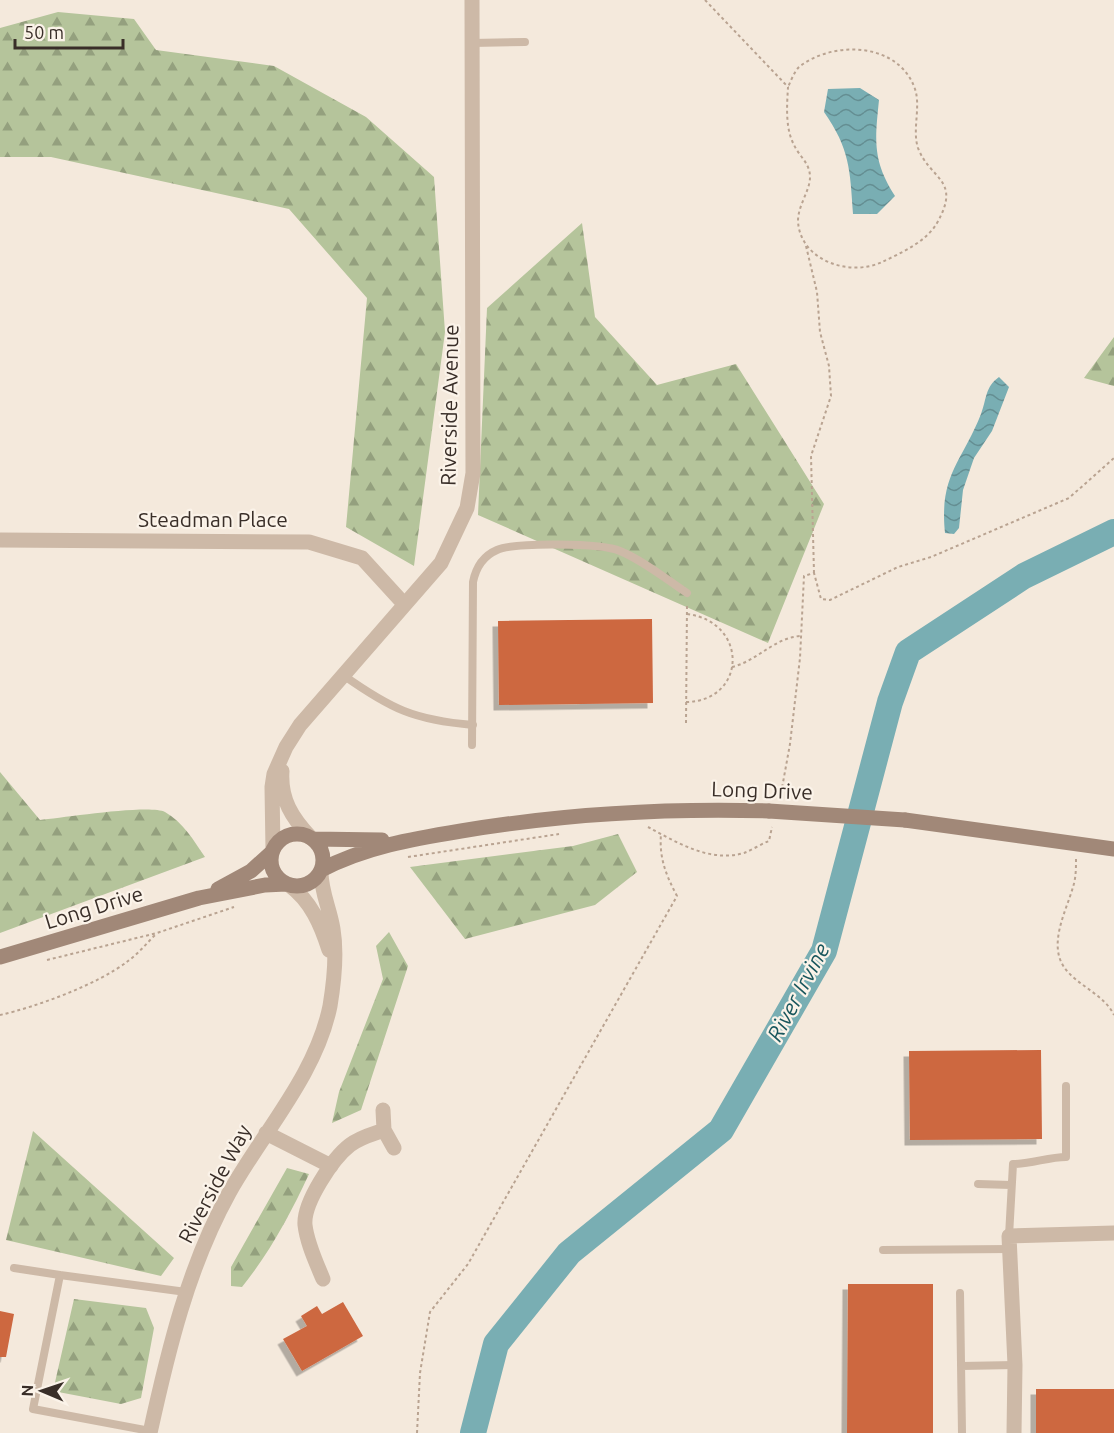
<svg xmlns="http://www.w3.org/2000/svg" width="1114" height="1433" font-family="Ubuntu,sans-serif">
<defs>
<pattern id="forest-firs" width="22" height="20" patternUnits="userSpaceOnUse" patternTransform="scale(1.5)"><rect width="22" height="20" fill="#b5c49b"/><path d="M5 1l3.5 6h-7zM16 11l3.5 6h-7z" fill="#94a07e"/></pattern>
<pattern id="water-waves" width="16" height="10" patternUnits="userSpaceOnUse" patternTransform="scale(1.5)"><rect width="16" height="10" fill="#79aeb3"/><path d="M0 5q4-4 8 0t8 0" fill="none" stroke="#648e92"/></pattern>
<filter id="shadow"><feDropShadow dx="-5.5" dy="5.5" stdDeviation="0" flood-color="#0004"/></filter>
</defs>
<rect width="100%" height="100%" fill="#f4e9dc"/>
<path fill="url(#forest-firs)" d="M58,12L134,19L156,50L274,66L366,117L434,177L445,332L414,566L346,527L367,298L289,209L51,157H0V28Z
M582,223L595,317L657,385L736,364L824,504L768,643L478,515L487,308Z
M1114,337V386L1084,378Z
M0,772L40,820C62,818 149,804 165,812C183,822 194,841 205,857L0,933Z
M618,834L637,872L595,905L465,939L410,867L573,846Z
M389,932L408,966L361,1110L332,1123L339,1092L383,979L376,946Z
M33,1131L174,1258L161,1276L6,1240Z
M287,1168L309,1174C290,1215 270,1252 242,1287L231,1286V1267Z
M74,1299L146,1308L154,1328L141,1398L121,1404L53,1391Z"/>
<path fill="url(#water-waves)" d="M860,88L879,100C875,140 872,160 895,196L877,214H853C850,170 850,149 824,112L828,89Z
M999,377L1009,387L992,431L974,458L963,490L959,528L954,534L945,533C939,475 962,462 981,414C987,398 985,387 999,377Z"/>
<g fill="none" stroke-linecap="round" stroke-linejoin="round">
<path stroke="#79aeb3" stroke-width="26" d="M473,1433L496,1344L569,1253L721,1130L824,951L890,702L908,652L1024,576L1114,532"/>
</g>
<path fill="#cd6740" filter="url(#shadow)" d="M652,619L653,703L499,705L498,621Z
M1041,1050L1042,1139L910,1140L909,1051Z
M848,1284H933V1433H847Z
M343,1302L363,1336L302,1371L283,1339L307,1326L301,1316L317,1306L322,1314Z
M0,1311L14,1314L6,1357H0Z
M1036,1389H1114V1433H1036Z"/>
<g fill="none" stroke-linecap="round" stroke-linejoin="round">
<path stroke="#b9a391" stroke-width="2" stroke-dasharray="3 3" stroke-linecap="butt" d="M705,0L788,87C787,105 785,128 794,145C799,156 810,163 810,177C810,191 798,205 798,221C800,261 850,277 882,262C901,253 926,242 937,223C962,179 930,180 918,148C912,130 921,107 915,89C899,42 833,40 799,67C794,72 791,81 788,87
M806,246L817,292L820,332L829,366L831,396L811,456L814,573
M732,667C757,661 774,638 800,636
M686,702C747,701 749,622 687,614
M686,723L687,605
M780,799L790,744L800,658L804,576L814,573L821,599L830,600L898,567L931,557L1069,498L1114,458
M648,827C676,842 710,863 744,853C752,850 761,844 769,841L772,827
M408,857L559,834
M1076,859C1076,868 1076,878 1073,887C1066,912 1046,947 1067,971C1081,987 1105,996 1114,1015
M47,960L157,933L234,907
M0,1015C36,1007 99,984 128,961C138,954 146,944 155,935
M417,1433L420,1373L430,1312L468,1264L677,896C666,875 659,858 661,834"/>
<path stroke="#cdb9a7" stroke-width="8" d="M472,43L525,42
M343,675C391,709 414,720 473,725
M472,745L473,582C476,567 483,556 497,550C515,542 602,543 620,551C644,561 666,579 687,593
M978,1184L1011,1185
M1009,1236L1013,1164C1032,1164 1048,1157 1066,1157V1086
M883,1250L1010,1249
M14,1268L60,1275
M960,1293L962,1433
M961,1366L1015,1365
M150,1431L33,1409L60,1275L186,1292"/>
<path stroke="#cdb9a7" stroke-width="15" d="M0,540L309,542L362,558L404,604
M282,771C280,799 292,818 311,838
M273,850L272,787L274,774L286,747L300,725L441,563L467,508L473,473L472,0
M289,885C311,901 321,925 329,950
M383,1110L384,1130L394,1148
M266,1133L331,1166
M323,1279C316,1262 307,1243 305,1225C303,1203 333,1158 350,1145C360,1137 373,1134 384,1130
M150,1433C168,1351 188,1267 229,1193C263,1132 316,1075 330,1006C334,982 337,953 333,929C330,909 321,892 321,872
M1014,1433L1015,1365L1009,1236L1114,1233"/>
<path stroke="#a18878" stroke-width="15" d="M905,820L1114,849
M271 860a26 26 0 1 1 52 0a26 26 0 1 1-52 0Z
M313,839L382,840
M321,870C365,847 412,839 461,831C563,814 666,808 769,811
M218,889L251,871L272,852
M0,957L199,898L265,885L286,884"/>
<path stroke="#a18878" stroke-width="15" d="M769,811L905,820"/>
</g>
<g text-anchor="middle" stroke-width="4.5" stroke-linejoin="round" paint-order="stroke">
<g font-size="21" fill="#392e28" stroke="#fbf3e9">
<text transform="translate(450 405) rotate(-89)" y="7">Riverside Avenue</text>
<text x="213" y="527">Steadman Place</text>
<text transform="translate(762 791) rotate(2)" y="7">Long Drive</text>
<text transform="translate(94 908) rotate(-17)" y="7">Long Drive</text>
<text transform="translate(215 1184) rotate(-62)" y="7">Riverside Way</text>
</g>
<g font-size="22" font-style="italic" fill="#1a575d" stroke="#fbf3e9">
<text transform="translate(798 992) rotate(-62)" y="8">River Irvine</text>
</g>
</g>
<g transform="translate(42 1391) rotate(272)" stroke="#fbf3e9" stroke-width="4.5" paint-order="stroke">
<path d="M0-4.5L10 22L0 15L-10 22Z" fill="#392e28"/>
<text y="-9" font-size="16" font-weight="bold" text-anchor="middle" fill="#392e28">N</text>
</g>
<path d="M15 39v9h108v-9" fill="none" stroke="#392e28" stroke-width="3"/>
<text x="24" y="39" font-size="18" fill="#392e28" stroke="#fbf3e9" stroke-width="4.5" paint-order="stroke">50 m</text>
</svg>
